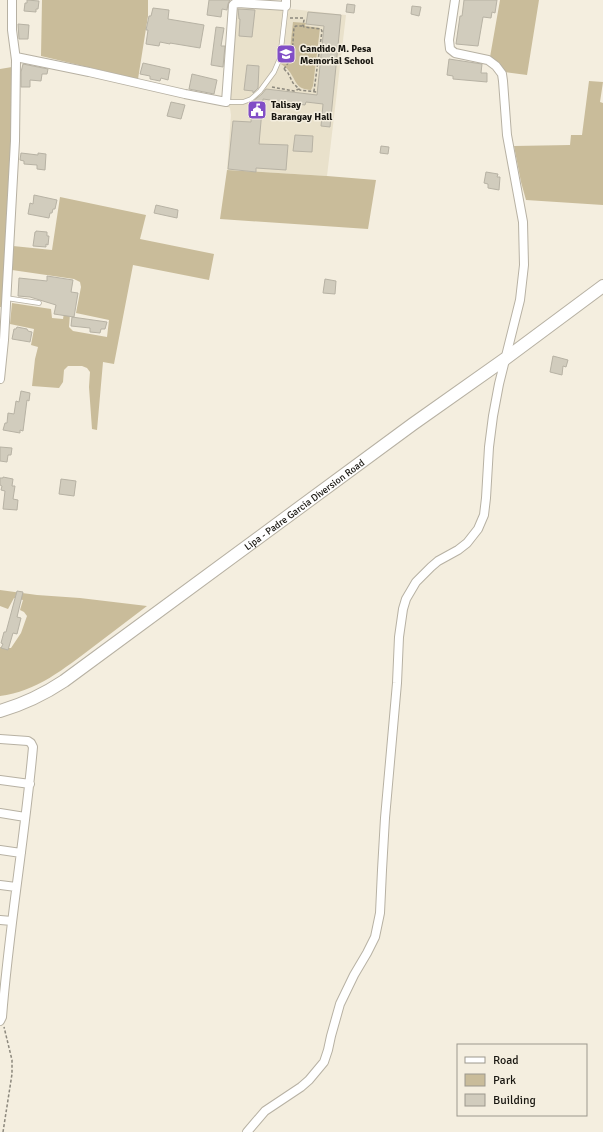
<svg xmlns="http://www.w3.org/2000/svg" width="603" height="1132" font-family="Signika,sans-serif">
<rect width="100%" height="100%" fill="#f4eedf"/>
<path fill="#e9e1cb" d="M237,6L283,8L346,15L327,176L227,170L231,115L230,108L224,105Z"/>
<path fill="#c9bc9a" d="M42,0H148V16L138,79L41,56Z
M500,0H539L527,75L505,72L500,65L490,57Z
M293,22L306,23L305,26L320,28L313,86L311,90C295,89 297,81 289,71C287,68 284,66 281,64L282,59H289Z
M12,67V117L2,307H0V69Z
M589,81L603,82L600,102L603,103V205L526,200L521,182L514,146L570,145L571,135H582Z
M227,170L327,176L376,180L368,229L220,219Z
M60,197L146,215L140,239L214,254L209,280L133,265L114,364L103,362L97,430L92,429L89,387L90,372L87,368L82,366H68L64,370L63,382L59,388L32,386L35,359L38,347L31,345L34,329L10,324L12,303L51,309L52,318L63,319L64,313L70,314L69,327L73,331L107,337L109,320L76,313L81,287L80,282L74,279L12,270L13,246L52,250Z
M0,590L37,595L80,598L147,606C129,620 111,633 93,647C65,668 36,692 0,696V647L7,648H11L21,633L27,616L24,612L20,610L23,600L14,598L8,609L0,606Z"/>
<path fill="#d1ccbd" stroke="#b7b2a4" d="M27,0L39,1L38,9H36V12L24,11L25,3H27Z
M209,0H230L228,4L227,10L222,9L221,17L207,15Z
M464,0H497L495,13L492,12L491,18L483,17L478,46L456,44L460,16H462Z
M347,4L355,5L354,13L346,12Z
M412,6L421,7L419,16L411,14Z
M153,8L169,10L168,19L204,25L200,48L170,43V44L160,42L159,46L146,44L148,30H146L149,16H151Z
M238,9L255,10L252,37L239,36L240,19H239Z
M308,12L341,15L330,127L321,126L323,104L306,102L305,105L263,99L259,144L288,145L286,170L256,168V172L228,169L233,121L251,122L252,102L262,94L266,89L317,95L324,26L306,24Z
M18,24L29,25L28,39H19Z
M216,27L224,28L221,46H225L223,67L211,65Z
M449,59L482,64L481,73H487V82L453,79V76L447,75Z
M143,63L170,69L168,80L161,78L160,81L150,79V76L140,74Z
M23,64L48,69L47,74H42L41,81L30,80V87H21V72Z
M247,65L259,66L258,88L253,93V91L244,90Z
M192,74L217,80L214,94L189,89Z
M171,102L185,105L181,119L167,116Z
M295,135L313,136L312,152L293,151Z
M381,146L389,147L388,154L380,153Z
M21,153L38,155V153L46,154L45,170L37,169V165L24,164V161L20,160Z
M486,172L498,174L497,177H500L499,190L488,188V184L484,183Z
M34,195L57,200L55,209H53L52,213H50L49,218L28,214L30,203L33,204Z
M156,205L178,210L177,218L154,213Z
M36,231L47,232V236H49L48,245L46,244V247L33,246L35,232H36Z
M47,276L73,280L71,292L78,293L74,317L54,314L56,305L30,297L18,296L19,278L47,281Z
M325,279L336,281L335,294L323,293Z
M72,317L107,322L105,329H101L100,333L90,332V328L71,326Z
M17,327L27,329L28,331L32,332L30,342L12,339L14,329H16Z
M553,356L568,360L566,367L563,366L562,375L550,372Z
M21,391L30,393L29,401L27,400L23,431L20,430V433L3,430L5,423H7L8,413L14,414L16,401L19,402Z
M0,447L12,448L11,455H8L7,462L0,461Z
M3,477L13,479L12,486H15L13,499L18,500L17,510L3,509L5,491L1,490L2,486L0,485V478H3Z
M61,479L76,481L74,496L59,494Z
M17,591L23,592L17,617L21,618L17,634L13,633L8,650L1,648L3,644L1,643L4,632H6Z"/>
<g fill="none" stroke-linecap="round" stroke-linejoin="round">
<defs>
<path id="lane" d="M226,102H243L251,99L260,91L274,72L280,58L286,6
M6,298L39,303"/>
<path id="street" d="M16,57L89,72L185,94L226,102L233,5L234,4L238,3L286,6V0
M0,379L4,340L15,141L16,60L12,30V0
M0,739L28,741L31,743L33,747C25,837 9,927 2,1017L0,1021
M0,780L30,784
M0,813L25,817
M0,850L21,853
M0,885L16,887
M0,920L12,921
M247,1132L265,1111L301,1087L309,1080L324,1062L328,1050L331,1036L340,1004L354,975L367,953L375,937L380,913L382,870L385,818L397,683L399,637L403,609L406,599L416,582L431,567L438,561L458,550L467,543L478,529L484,515L486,498L489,447L493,416L499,384L520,300L524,265L523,222L507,135L503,81L502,74L496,66L488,60L455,53L450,49L449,40L455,0"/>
<g id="primary">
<path id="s1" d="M0,711C24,704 43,695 64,681L413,424L505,359L603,286"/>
</g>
</defs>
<use href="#lane" stroke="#b7b1a3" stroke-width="5.5"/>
<use href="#street" stroke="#b7b1a3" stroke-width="10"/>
<use href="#primary" stroke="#b7b1a3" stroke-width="14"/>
<path stroke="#8c887d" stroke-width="1.5" stroke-dasharray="3 2" stroke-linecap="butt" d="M290,18H303L304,20L303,25L304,27L321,29L322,31L314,91
M284,69L290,60L292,56L294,27L296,26H303
M284,69L288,73L293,83L300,90L317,92
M272,87L294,91L299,89
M3,1132L12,1074V1060L4,1027"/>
<use href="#lane" stroke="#fff" stroke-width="4"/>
<use href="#street" stroke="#fff" stroke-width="8"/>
<use href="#primary" stroke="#fff" stroke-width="12"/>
</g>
<defs>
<symbol id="school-square" viewBox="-11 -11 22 22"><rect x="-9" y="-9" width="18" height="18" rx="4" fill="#814ec6" stroke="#f4eedf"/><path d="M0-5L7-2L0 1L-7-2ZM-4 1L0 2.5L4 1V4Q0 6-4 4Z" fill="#fff"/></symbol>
<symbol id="civic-square" viewBox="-11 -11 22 22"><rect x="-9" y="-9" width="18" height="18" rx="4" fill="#814ec6" stroke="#f4eedf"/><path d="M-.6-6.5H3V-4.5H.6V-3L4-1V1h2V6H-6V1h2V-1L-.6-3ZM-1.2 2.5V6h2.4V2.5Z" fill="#fff"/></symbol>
</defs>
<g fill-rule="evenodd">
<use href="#school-square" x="275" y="43" width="22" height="22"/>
<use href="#civic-square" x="246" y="99" width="22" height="22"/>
</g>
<g text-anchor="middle" stroke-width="3" stroke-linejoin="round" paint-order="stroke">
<g font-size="10" font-weight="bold" fill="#191711" stroke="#f4eedf" text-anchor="start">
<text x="300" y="52">Candido M. Pesa<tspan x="300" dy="12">Memorial School</tspan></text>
<text x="271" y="108">Talisay<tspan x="271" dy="12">Barangay Hall</tspan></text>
</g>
<g font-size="10" fill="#191711" stroke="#f4eedf">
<text dy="4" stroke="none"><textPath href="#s1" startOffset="369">Lipa - Padre Garcia Diversion Road</textPath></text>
</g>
</g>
<rect x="457" y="1044" width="130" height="72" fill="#f4eedf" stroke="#9c988d"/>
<rect x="465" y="1057" width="20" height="6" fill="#ffffff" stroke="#9c988d"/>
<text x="493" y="1064" font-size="12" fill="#191711">Road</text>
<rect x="465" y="1074" width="20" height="12" fill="#c9bc9a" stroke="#9c988d"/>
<text x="493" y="1084" font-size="12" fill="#191711">Park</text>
<rect x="465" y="1094" width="20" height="12" fill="#d1ccbd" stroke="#9c988d"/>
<text x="493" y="1104" font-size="12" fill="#191711">Building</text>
</svg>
